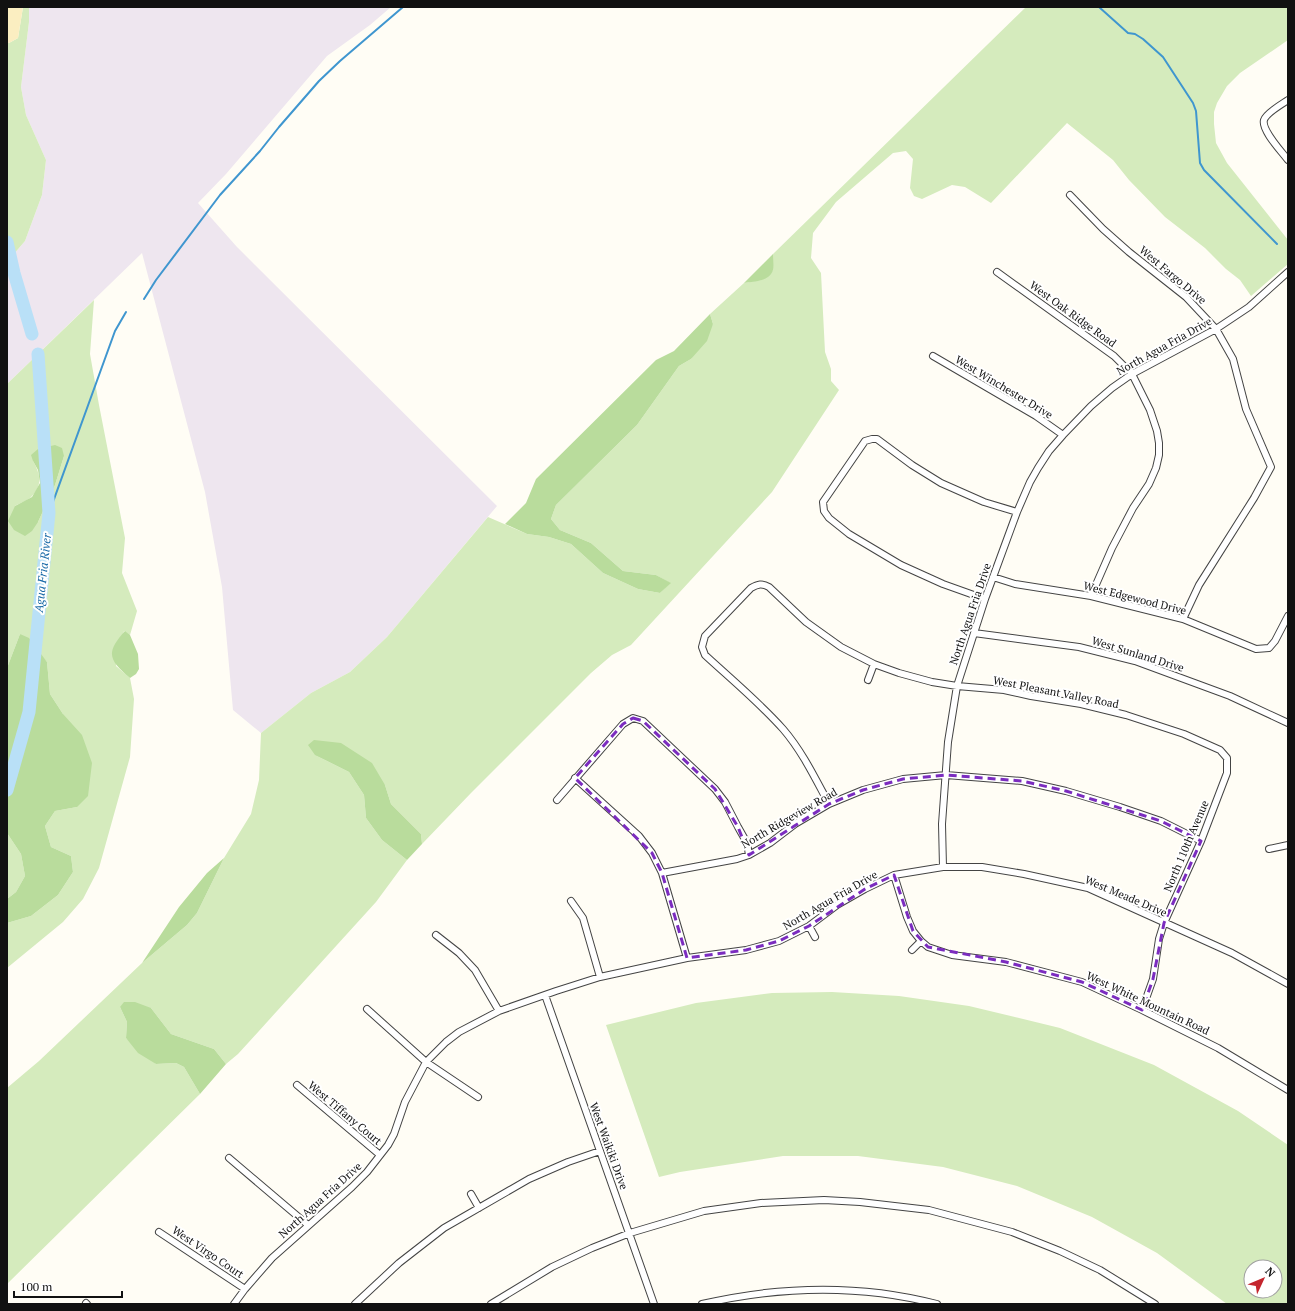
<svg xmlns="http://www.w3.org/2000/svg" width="1295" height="1311" font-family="'PT Serif',serif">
<rect width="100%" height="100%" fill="#fffdf5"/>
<path fill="#eee6ef" d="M29,7H391L370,25L327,56L226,174L198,203L237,247L497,506L387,637L350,672L311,693L261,733L233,710L222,587L205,492L142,253L7,384V262L25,241L42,195L46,160L26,115L21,87L29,22Z"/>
<path fill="#d5ebbd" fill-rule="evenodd" d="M23,7H29V22L21,87L26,115L46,160L42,195L25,241L7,262V43H9L18,38Z
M1026,7H1288V40L1240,73L1227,86L1217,103L1214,112V124L1216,143L1227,163L1288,240V264L1251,296L1240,280L1226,269L1205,248L1165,217L1129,180L1113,160L1067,123L991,203L965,187L952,185L922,199L914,196L910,188L913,159L906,151L893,153L836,202L813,233L811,258L821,273L825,352L831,369V381L839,390L772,492L631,645L612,655L591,673L471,793L422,844L421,834L391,804L385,785L315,755L349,772L364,795L366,818L382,840L407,860L376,902L238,1054L226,1064L214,1049L171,1034L151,1008L120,1007L127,1022L126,1038L156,1064L176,1063L184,1067L200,1094L7,1284V1088L39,1061L142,963L187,925L197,913L224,858L251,814L259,780L261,733L311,693L350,672L387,637L488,517L527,534L549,537L571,544L603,573L638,589L660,593L670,583L656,575L623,571L591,543L560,530L551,519L556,505L637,425L679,366L691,359L713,324L710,314L744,283L761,280L773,270V254Z
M94,300L90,354L99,405L125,538L122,573L137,611L130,635L124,631L116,666L130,678L134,699L130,757L99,868L83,899L63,922L7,968V923L31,916L58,895L73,872L71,856L51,847L45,826L55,811L77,807L63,714L50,694L47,662L20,634L7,668V384ZM64,456L55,485L38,522L15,506C20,503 29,500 32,496C43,485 40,473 33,461Z
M7,833L21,854L25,876L16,892L7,899Z
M832,992L899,996L969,1006L1060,1028L1154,1065L1238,1111L1288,1145V1304H1227L1157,1253L1092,1217L1017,1186L943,1167L858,1156H783L680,1172L659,1177L606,1025L696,1003L772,993ZM1251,1267H1275V1291H1251Z"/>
<path fill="#b9dc9c" d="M773,254C773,259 774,266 773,270C769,282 754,281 744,283Z
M710,314L713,324L707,341L691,359L679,366L637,425L556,505L551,519L560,530L591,543L623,571L656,575L671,583L660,593L638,589L603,573L571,544L549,537L527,534L505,524L526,503L536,479L656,360L674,351Z
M55,445L62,448L64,456L55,485L38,522L32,531L25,536L14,530L8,521L15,506L32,497L40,483L38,470L33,461L31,455L38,449Z
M125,631L130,635L138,654L139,669L136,674L130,678C109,660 105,653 125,631Z
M20,634L29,638L47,662L50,694L63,714L82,735L92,763L88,796L77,807L55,811L45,826L51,847L71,856L73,872L58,895L31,916L7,923V899L16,892L25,876L21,854L7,833V668Z
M314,740L341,743L372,763L385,785L391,804L421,834L422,844L407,860L382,840L366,818L364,795L349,772L315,755L308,745Z
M224,858L197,913L187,925L142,963L179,907L207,873Z
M124,1002H135L151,1008L171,1034L214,1049L226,1064L200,1094L184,1067L176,1063L156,1064L138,1053L126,1038L127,1022L120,1007Z"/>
<path fill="#fbeec1" d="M7,7H23L18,38L9,43H7Z"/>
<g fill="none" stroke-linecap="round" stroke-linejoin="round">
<path stroke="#3f96cf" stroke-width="2" d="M1099,7L1128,33L1135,34L1143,39L1163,57L1193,103L1196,111L1200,163L1204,170L1277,244
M144,299L156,280L220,195L260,151L279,127L319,81L340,61L403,7
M49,513L115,331L126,312"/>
<path stroke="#b9e0f7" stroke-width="13" d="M7,242L14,273L32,334
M7,790L29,712L49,513L38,354"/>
<defs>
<path id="minor" d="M1288,100C1282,104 1266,113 1264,120C1261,130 1282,152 1288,160
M1070,195L1103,229L1129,252L1186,297L1216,329L1233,359L1246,409L1271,467L1254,498L1199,585L1183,619
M997,272L1114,356L1132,374L1150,410L1157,431L1159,443V455L1156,468L1149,484L1133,508L1112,548L1091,596
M933,356L1036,416L1063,435
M993,577L1015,584L1091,596L1183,619L1256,649L1269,648L1275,641L1288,616
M985,599L943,584L901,565L849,534L829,518L824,511L823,502L865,441L872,439H877L912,465L941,483L984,502L1017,512
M974,633L1079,647L1135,661L1230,696L1288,723
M868,680L874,664
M575,778L639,836L652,853L662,873L687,958
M557,800L623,724L633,718L643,721L715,789L725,802L738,827L747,843L749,855
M829,804C815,778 802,751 783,729C759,702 731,679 705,655L702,647L705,636L751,588C758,584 762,583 769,587L806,622L841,647L874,664L899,673L932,682L957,686L1004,690L1031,696L1081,704L1126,715L1184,734L1220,750L1227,758V773L1201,841L1164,923L1159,939L1153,979L1142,1010
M1269,849L1288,845
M943,867L942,824L948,742L957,686L985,599L1017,512L1030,482L1038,468L1049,451L1063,435L1091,406L1112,388L1132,374L1216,329L1249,307L1288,272
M662,873L737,859L749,855L770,843L795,824L829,804L863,790L903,779L946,775L1022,781L1066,791L1120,807L1161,821L1201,841
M894,875L907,917L913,931L921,941L928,947L952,955L1006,962L1082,982L1142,1010L1218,1048L1288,1090
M571,901L583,918L600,977
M809,926L815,937
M436,935L459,953L475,970L499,1011
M912,950L921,941
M545,995L654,1304
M367,1009L426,1062L478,1097
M297,1085L380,1155
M229,1158L308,1225
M471,1194L479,1208
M159,1232L245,1289
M86,1303L87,1304
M234,1304L245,1289L272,1258L352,1187L367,1172L388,1145L394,1134L405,1102L426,1062L446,1042L459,1032L499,1011L556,991L600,977L687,958L746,950L779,941L809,926L837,905L865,889L894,875L943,867H982L1024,874L1088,888L1232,953L1288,984
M355,1304L399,1263L444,1228L529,1179L568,1162L600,1151
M491,1304L552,1267L592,1248L630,1233L704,1211L761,1203L824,1200L860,1202L929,1210L1012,1232L1060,1251L1100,1270L1155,1304
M702,1304C780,1286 860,1284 937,1304"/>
</defs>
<use href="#minor" stroke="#444" stroke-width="8"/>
<use href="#minor" stroke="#fff" stroke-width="6"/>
</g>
<path fill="none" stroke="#7b2cbf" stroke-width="3" stroke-dasharray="8 5" stroke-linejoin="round" d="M633,718L643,721L715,789L738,827L749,855L829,804L863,790L903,779L946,775L1022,781L1066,791L1161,821L1201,841L1164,923L1153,979L1142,1010L1082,982L1006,962L928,947L913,931L894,875L865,889L809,926L779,941L746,950L687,958L662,873L652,853L575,778L623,724Z"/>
<g text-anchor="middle" stroke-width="4" stroke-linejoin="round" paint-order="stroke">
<g font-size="11" fill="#111" stroke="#fff">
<text transform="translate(1173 275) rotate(40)" y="4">West Fargo Drive</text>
<text transform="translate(1073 314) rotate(36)" y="4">West Oak Ridge Road</text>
<text transform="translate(1164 346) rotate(-29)" y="4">North Agua Fria Drive</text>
<text transform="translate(1004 387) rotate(31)" y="4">West Winchester Drive</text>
<text transform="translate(1135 598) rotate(14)" y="4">West Edgewood Drive</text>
<text transform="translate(970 614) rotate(-71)" y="4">North Agua Fria Drive</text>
<text transform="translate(1138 654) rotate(17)" y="4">West Sunland Drive</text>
<text transform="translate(1056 692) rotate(11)" y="4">West Pleasant Valley Road</text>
<text transform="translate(789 818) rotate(-30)" y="4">North Ridgeview Road</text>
<text transform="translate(1186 846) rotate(-67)" y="4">North 110th Avenue</text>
<text transform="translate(1126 896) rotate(23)" y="4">West Meade Drive</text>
<text transform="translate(830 900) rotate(-30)" y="4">North Agua Fria Drive</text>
<text transform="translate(1148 1003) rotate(25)" y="4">West White Mountain Road</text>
<text transform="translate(345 1113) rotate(40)" y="4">West Tiffany Court</text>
<text transform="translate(609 1146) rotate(70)" y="4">West Waikiki Drive</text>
<text transform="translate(320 1200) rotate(-42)" y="4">North Agua Fria Drive</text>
<text transform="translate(208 1252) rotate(34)" y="4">West Virgo Court</text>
</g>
<g font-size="12" font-style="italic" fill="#1768a6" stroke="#fff">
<text transform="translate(43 573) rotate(-84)" y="4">Agua Fria River</text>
</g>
</g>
<rect width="1295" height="1311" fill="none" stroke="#111111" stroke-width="16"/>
<g transform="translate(1263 1279) rotate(46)"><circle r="19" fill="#ffffff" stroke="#a0a0a0"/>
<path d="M0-3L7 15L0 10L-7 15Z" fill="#c4262e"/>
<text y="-6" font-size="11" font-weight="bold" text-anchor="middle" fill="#111111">N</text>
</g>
<path d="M14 1291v6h108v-6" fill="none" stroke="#111111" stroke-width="2"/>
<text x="20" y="1291" font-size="12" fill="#111111" stroke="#ffffff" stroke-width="3" paint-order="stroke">100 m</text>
</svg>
